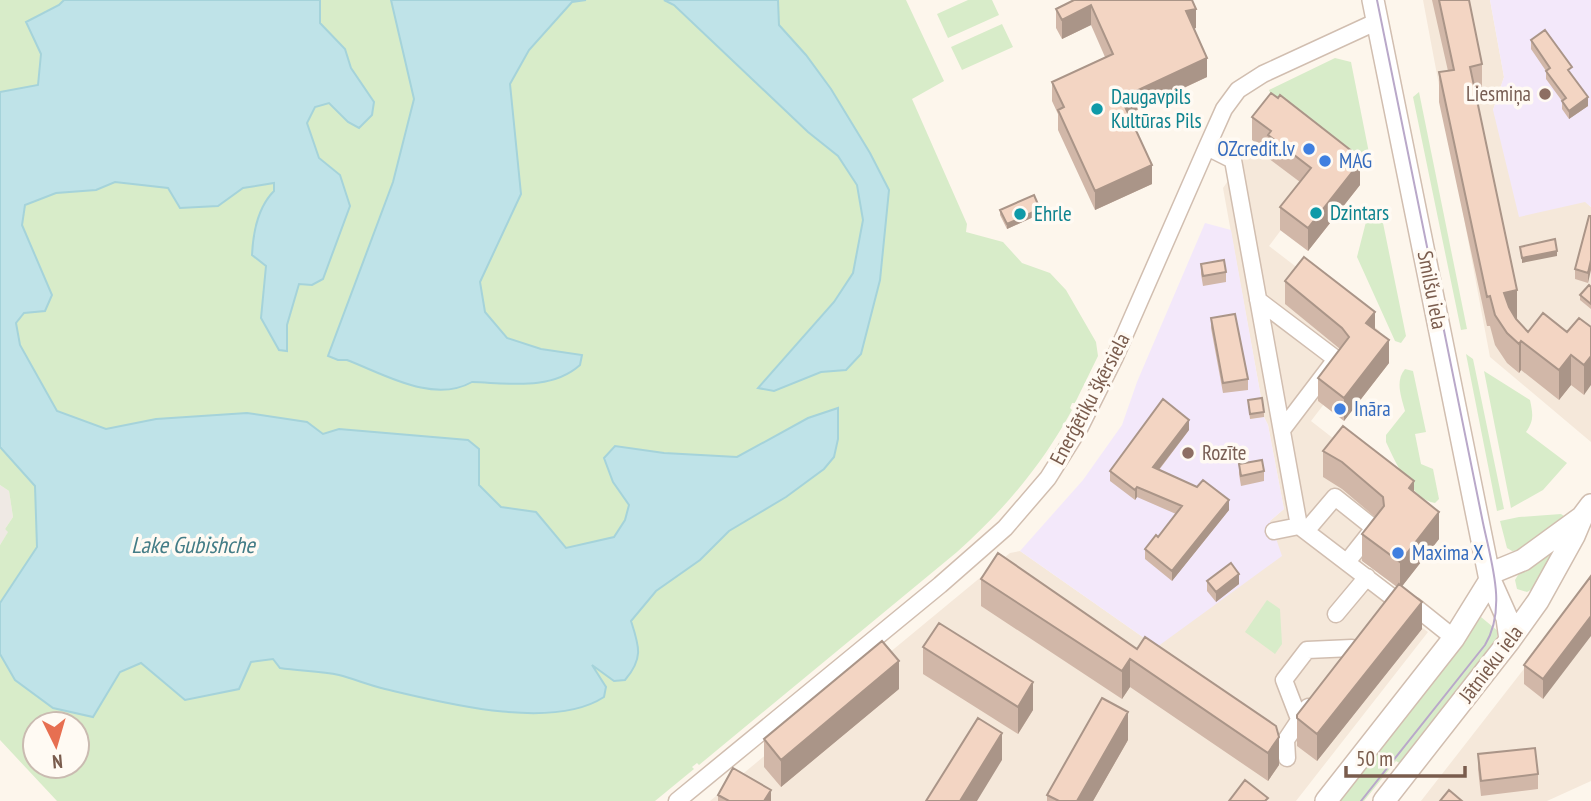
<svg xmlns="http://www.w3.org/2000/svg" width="1591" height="801" font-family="'PT Sans Narrow',sans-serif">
<rect width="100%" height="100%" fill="#fdf6ec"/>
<path fill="#f5e8da" d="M1423,0H1490L1504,77L1493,110L1591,207V442L1490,357Z
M1271,121L1328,167L1269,246L1380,331L1311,421L1410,498L1351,575L1428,632L1296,801H710L1010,553L1020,551L1157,647L1270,521L1284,509L1268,425L1264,417L1250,419L1248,405L1262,403L1223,188Z
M1591,583V781L1547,801H1421Z"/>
<path fill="#efe9e4" d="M0,485L9,491L13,517L5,529L9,531L0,545Z"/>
<path fill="#f3e8fa" d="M1490,0H1591V207L1585,202L1519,217L1493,110L1504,77Z
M1205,223L1231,230L1262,403L1250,419L1264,417L1268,425L1284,509L1270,521L1282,556L1157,647L1020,551L1083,480L1122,425L1137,382Z"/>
<path fill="#d8ecc9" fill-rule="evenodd" d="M0,0H391L414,99L510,84L529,50L557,19L550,0H664L674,5L779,25L757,0H906L944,81L912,99L967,224L966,232L1003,242L1022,263L1050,273L1066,290L1096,342L1098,356L1075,403H1072L1070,408L1072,410C1042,465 1004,510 957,552L699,765L697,763L692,767L694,769L655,801H57L0,740V545L8,532L5,529L13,517L9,491L0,485ZM808,418L614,537L671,499L664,453L737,457ZM35,724H77V766H35Z
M968,0H992L999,15L948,38L937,14Z
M1002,24L1013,47L962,70L951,47Z
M1335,58L1351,62L1370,158L1364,160L1349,159L1271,95L1269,90Z
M1419,92L1467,329L1461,330L1413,97Z
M1373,210L1377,211L1382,218L1406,336L1401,343L1395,341L1357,257L1368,214Z
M1466,354L1473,359L1504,509L1497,511Z
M1405,369L1413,371L1426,432L1415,434L1421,464L1433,469L1439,499L1435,503C1412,500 1395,461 1386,442V435L1405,411C1401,396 1395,381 1405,369Z
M1484,371L1530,400C1533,414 1534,421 1526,432L1567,463L1543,490L1511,508Z
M1561,514L1564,516L1522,550L1512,551L1507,548L1500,521L1519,517Z
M1551,552L1552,555L1534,588L1527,592L1517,589L1515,580L1518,575L1546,553Z
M1267,600L1280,609L1282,644L1275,654L1245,632Z
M1481,617L1499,632L1491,650L1401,764L1396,761L1364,801H1340L1453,657Z"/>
<path fill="#bfe3e8" stroke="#a5d3da" stroke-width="2" d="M64,0H320V23L345,49L351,68L374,102L372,115L359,128L348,122L329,103L315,107L307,123L319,158L340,175L350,206L323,279L312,285L299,284L287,325V351L279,350L261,318L266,266L252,255C253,233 258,207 274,191V183L243,188L218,206L180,208L168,188L115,182L96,190L56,193L25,205L22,225L52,295L45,311L24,313L16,323L20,345L57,411L106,429L156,419L247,413L307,422L323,434L339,429L468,440L479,449V485L501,507L536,512L566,548L614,537L625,520L629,505L613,482L604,458L615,446L664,453L737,457L808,418L838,408V439L834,457L824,469L786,497L729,531L700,560L656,591L631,621C639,646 644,658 625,680L614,681L592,665L606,687L604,697C552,731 444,703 385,689C369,685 354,679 339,675C320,671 299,671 280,668L273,659L251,662L239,689L185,700L141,663L120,672L93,717L53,708L15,680L0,654V603L37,547L35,486L0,447V92L38,85L41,54L26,22L59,5Z
M391,0H586L572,2L529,50L510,84L521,194L480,282L485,312L507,338L541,349L582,355L580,365C551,391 508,383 472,382C433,404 384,374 347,360H338L328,356L393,182L414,99Z
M664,0H778L779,25L806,55L831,89L870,153L889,190L880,280L861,354L846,370L821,372L774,391L758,388L834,302L853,273L863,220L857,185L838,156L808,132L674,5Z"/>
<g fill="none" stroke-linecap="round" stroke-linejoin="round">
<defs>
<path id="minor" d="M1207,147L1233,160L1299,526L1392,597L1414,606L1454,638
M1258,300L1336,359L1282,430
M1274,531L1299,526
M1306,531L1335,497L1374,528L1347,562
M1336,614L1367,577
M1299,719L1284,680L1307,650L1352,648
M1287,758L1286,740L1308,707
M677,801L940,585L1005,528L1048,478L1080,427L1115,357L1207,147L1224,109L1238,90L1263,74L1378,21"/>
<path id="tertiary" d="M1373,0L1490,580L1507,618L1510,640
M1489,574L1523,560L1582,517
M1326,801L1454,638L1490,580
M1384,801L1510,640L1538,601L1574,536L1582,517L1591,505"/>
</defs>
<use href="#minor" stroke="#d1beb0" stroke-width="19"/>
<use href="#tertiary" stroke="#d1beb0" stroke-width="24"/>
<use href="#minor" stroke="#fff" stroke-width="16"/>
<use href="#tertiary" stroke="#fff" stroke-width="21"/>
<path stroke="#b9a8c9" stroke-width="2" d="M1361,801L1485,645C1508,607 1490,559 1482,518L1377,0"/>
</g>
<path fill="#d1b7a8" d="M1074,0L1196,28L1194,29L1207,77L1129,114L1152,184L1095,210L1058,130V114L1052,101V82L1105,57L1091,25L1062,39L1056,28V9Z
M1432,0H1469L1482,64V94L1476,95L1517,320L1528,332H1567L1591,327L1584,395L1571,385L1559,400L1521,370L1519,373L1507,363L1495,345L1490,326H1487L1439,102V72L1448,71Z
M1531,40L1572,76L1588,106L1569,119L1562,109V101L1546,79V71L1531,49Z
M1252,117L1353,157L1360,185L1308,251L1280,230V207L1300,182L1268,158V152L1252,140Z
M1000,210L1040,214L1007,229L1000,215Z
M1589,216L1588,283L1575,279V269Z
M1201,264L1226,272V282L1203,286L1201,274Z
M1285,281L1375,329L1389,363L1344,421L1318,401V378L1340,349L1285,304Z
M1591,287V309L1580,300V295Z
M1211,318L1248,379V390L1223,393L1211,328Z
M1248,400L1264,412V417L1250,419Z
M1189,430L1159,470L1229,510L1172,581L1145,559V549L1158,537L1176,514L1137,497L1135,500L1110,481V471Z
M1323,451L1414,492L1439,539L1402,586L1422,629L1317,761L1297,746V715L1397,587L1362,561V534L1375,517L1342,489L1323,477Z
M1239,464L1264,471V481L1241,486L1239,474Z
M1591,576L1543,699L1524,684V665Z
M981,579L1137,649L1276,726L1279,765L1268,781L1130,687L1122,699L981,606Z
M1207,581L1239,584L1216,602L1207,591Z
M923,647L1033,710L1018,734L923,674Z
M899,689L781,787L764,767V739Z
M1128,740L1093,801H1047V795Z
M1478,754L1538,774V789L1481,796L1478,769Z
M718,795L771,801H718Z"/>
<path fill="#aa9588" d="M1091,5V25L1062,39V20Z
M1196,9V28L1186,30V11Z
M1207,58V77L1121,117V98Z
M1588,97V106L1569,119V111Z
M1353,152V170L1360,162V185L1308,251V228Z
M1152,165V184L1095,210V191Z
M1040,209V214L1007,229V224Z
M1557,251V256L1522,263V258Z
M1591,260V270L1588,283V273Z
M1517,290V320L1504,323V293Z
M1375,312V336L1366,323Z
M1389,340V363L1344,421V398Z
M1521,341V370L1519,373V344Z
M1571,355V385L1559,400V370Z
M1591,356V385L1584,395V365Z
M1189,420V430L1153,477V467Z
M1414,481V508L1409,488Z
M1137,487V497L1135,500V490Z
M1229,500V510L1172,581V571Z
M1439,512V539L1400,589V562Z
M1239,574V584L1216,602V592Z
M1422,602V629L1317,761V734Z
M1591,616V636L1543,699V679Z
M1130,659V687L1122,699V671Z
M899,661V689L781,787V760Z
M1033,682V710L1018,734V707Z
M1128,712V740L1093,801H1077Z
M1002,733V760L977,801H960Z
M1279,737V765L1268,781V753Z
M771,790V801H764Z"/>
<path fill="#f3d5c3" stroke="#aa9588" stroke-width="2" d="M1074,0H1192L1196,9L1186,11L1207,58L1121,98L1152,165L1095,191L1058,110L1064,107L1052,82L1113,54L1091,5L1062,20L1056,9Z
M1439,0H1469L1482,64L1470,67L1517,290L1504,293L1509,307L1516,319L1528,332L1543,313L1567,332L1579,318L1591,327V356L1584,365L1571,355L1559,370L1521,341L1519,344L1507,333L1495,315L1490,296L1487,297L1439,72L1454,70Z
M1545,30L1572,67L1568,70L1588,97L1569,111L1562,101L1566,98L1546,71L1550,68L1531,40Z
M1271,93L1278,98L1280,95L1353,152L1351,155L1360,162L1308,228L1280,207L1311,168L1268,135L1271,131L1252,117Z
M1034,195L1040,209L1007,224L1000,210Z
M1589,216H1591V260L1588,273L1575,269Z
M1555,239L1557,251L1522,258L1520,247Z
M1304,257L1375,312L1366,323L1389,340L1344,398L1318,378L1349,337L1342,328L1285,281Z
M1224,260L1226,272L1203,276L1201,264Z
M1589,285L1591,287V304L1580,295Z
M1235,314L1248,379L1223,383L1211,318Z
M1262,398L1264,412L1250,414L1248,400Z
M1163,399L1189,420L1153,467L1197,487L1203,480L1229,500L1172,571L1145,549L1156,535L1158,537L1182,506L1137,487L1135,490L1110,471Z
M1343,426L1414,481L1409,488L1439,512L1400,562L1362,534L1384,506L1383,497L1342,462L1323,451Z
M1262,460L1264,471L1241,476L1239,464Z
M998,553L1137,649L1145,637L1276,726L1279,737L1268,753L1130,659L1122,671L981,579Z
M1231,563L1239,574L1216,592L1207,581Z
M1591,576V616L1543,679L1524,665Z
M1399,584L1422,602L1317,734L1297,718V715Z
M939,623L1033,682L1018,707L923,647Z
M882,641L899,661L781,760L764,739Z
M1102,698L1128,712L1077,801H1059L1047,795Z
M978,718L1002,733L960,801H926Z
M1535,748L1538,774L1481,781L1478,754Z
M733,768L771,790L764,801H729L718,795Z
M1245,780L1268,798L1265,801H1229Z
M1449,790L1462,801H1440Z"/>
<g fill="#8d6e63" stroke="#fffaf3" stroke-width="2.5">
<circle cx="1545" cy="94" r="7"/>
<circle cx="1188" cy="453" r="7"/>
</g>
<g fill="#0f9aa8" stroke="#fffaf3" stroke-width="2.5">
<circle cx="1097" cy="109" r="7"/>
<circle cx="1316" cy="213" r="7"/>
<circle cx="1020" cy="214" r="7"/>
</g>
<g fill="#3f7fe0" stroke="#fffaf3" stroke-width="2.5">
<circle cx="1309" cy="149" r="7"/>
<circle cx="1325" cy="161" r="7"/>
<circle cx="1340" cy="409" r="7"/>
<circle cx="1398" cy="553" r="7"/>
</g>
<g text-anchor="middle" stroke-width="7" stroke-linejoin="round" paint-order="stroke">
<g font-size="21" fill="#785e54" stroke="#fffaf3" text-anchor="end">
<text x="1531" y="101">Liesmiņa</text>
<text x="1202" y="460" text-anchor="start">Rozīte</text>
</g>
<g font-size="21" fill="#0d838f" stroke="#fffaf3" text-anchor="start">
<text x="1111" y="104">Daugavpils<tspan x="1111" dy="24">Kultūras Pils</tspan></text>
<text x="1330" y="220">Dzintars</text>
<text x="1034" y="221">Ehrle</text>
</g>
<g font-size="21" fill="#366cbe" stroke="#fffaf3" text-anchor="start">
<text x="1295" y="156" text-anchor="end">OZcredit.lv</text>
<text x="1339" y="168">MAG</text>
<text x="1354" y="416">Ināra</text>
<text x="1412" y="560">Maxima X</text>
</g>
<g font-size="21" fill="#7a5c4d" stroke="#fffaf3">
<text transform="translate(1432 290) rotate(79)" y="7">Smilšu iela</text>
<text transform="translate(1090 399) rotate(-62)" y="7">Enerģētiķu šķērsiela</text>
<text transform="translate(1491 664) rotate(-53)" y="7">Jātnieku iela</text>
</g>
<g font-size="23" font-style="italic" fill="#437c86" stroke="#fffaf3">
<text x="193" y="553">Lake Gubishche</text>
</g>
</g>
<g transform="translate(56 745) rotate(175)"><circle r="33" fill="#fffaf3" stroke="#cabbb1" stroke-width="2"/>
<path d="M0-5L12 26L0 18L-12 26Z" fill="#e76f51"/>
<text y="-10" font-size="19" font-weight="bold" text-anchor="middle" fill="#7a5c4d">N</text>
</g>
<path d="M1346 766v10h119v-10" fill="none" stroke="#7a5c4d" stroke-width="3.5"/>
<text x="1356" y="766" font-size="21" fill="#7a5c4d" stroke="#fffaf3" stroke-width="5" paint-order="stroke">50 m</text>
</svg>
